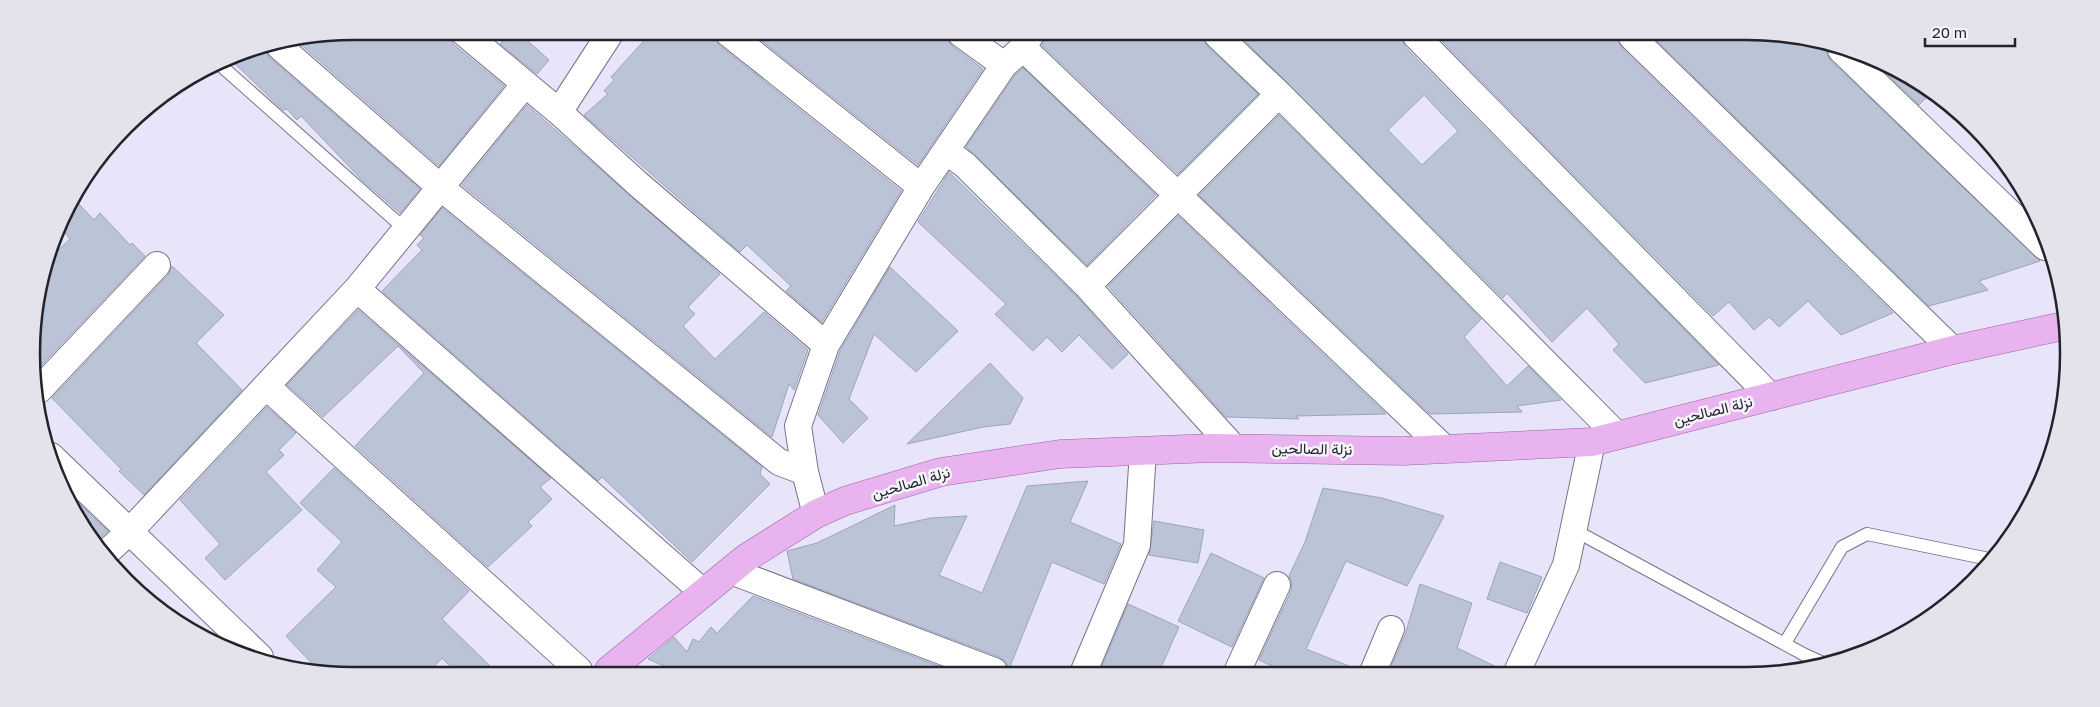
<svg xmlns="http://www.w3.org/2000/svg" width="2100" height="707" font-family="'Golos Text',Vazirmatn,sans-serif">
<rect width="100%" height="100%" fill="#e8e4f9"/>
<path fill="#bbc4d7" stroke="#9da5b8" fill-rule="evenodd" d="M353,31L448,32L453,44L504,86L439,166L298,42Z
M511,32H518L549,60L537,74L500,44Z
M651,33H713L719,45L901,191L822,322L786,291L791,286L747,245L740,252L584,115L608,94L604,91L614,80L611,77Z
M752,33L943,34L952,46L983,69L918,165Z
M1046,34L1202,35L1207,46L1258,94L1178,174L1042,45Z
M1239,35L1401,36L1405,47L1719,365L1645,383L1613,350L1619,344L1587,308L1552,342L1507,293L1503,298ZM1424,95L1458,131L1422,165L1388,130Z
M1437,36L1617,37L1622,48L1893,313L1841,335L1808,301L1779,327L1769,317L1754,330L1729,302L1713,316Z
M1653,37L1810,38L1827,45V54L1831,61L2040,261L1979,281L1988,290L1929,306Z
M265,49L269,57L420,189L400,213L362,180L301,116L297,120L287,109L283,110L228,57Z
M1880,67L1926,86L1932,92L1919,105Z
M1023,68L1156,195L1087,265L966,147L1015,75Z
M527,105L720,274L688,307L695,314L683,326L715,359L764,312L808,350L794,390L789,384L772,437L462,185Z
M1279,115L1481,319L1464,337L1507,386L1528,366L1561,400L1517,406L1522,412L1430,414L1199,195Z
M949,172L1076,296L1128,354L1112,369L1079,335L1062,352L1047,337L1033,351L995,314L1006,304L918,222Z
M74,199L94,220L100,213L130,245L132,243L145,256L38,369L34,312L50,258L70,239L60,227L65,211Z
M442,208L762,467L760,474L770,484L692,562L602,477L598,481L382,291L422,250L417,245L424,238L420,235Z
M1178,216L1386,414L1296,416L1299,419L1226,417L1108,286Z
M172,266L224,315L196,343L242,390L144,495L119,471L121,469L52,398L168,275Z
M890,267L958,331L916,372L874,334L849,399L868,418L843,443L818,415L840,351Z
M358,310L551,478L540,487L552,499L528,522L532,526L488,567L355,446L424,373L398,346L323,417L287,385Z
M990,363L1023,398L1010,424L983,427L907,444Z
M267,407L296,433L279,450L284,455L266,472L302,510L225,580L205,558L220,544L180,500Z
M334,468L469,591L442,619L494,670H454L442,658L431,670H318L286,636L336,587L317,570L342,542L300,503Z
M1088,481L1070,522L1121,544L1104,584L1052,562L1009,669L1006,662L999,657L793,579L787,551L817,543L895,505L894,526L931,518L967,516L939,575L982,593L1027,486Z
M1323,488L1382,498L1444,516L1407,586L1346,561L1306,649L1359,670L1358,672H1285L1259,660L1291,591L1292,583L1289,576L1305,542Z
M68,493L108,531L95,542L86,533Z
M1154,521L1204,530L1198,563L1149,555Z
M1211,553L1264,578L1232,647L1178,621Z
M1500,562L1542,577L1527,613L1487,599Z
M1420,584L1472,603L1457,648L1503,670L1502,672H1389L1405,635Z
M753,596L952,671L673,670L648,659L674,637L687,652L693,639L699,642L711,627L717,633Z
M1128,604L1179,627L1159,672L1100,671Z"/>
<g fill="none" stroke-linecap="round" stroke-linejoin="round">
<defs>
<path id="lane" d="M218,63L406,230
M1574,530L1805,655L1823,663
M1785,643L1842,547L1867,534L1989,559"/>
<path id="street" d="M463,32L559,112
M611,32L559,112L638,184L826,345
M728,33L921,187
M961,34L1004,65
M1217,35L1279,94L1616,434
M1416,36L1771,397
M1632,37L1953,350
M279,46L440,187L779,462L805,472
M1023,48L1445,449
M1841,50L2045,247
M946,151L965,165L1087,286L1234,448
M1087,286L1279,94
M357,289L704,593
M266,386L579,670
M39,390L157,265
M51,456L260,657
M816,514L805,472L798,426L826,345L921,187L1004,65L1023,48L1031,34
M106,553L129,532L357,289L525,84
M731,571L994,671
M1084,671L1137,545L1143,451
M1237,672L1277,585
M1373,672L1391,629
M1517,672L1566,565L1592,442"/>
<path id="primary" d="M609,670L746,558L816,514L845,501L941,472L1060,454L1213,448L1403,451L1592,442L1953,350L2063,326"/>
</defs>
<use href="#lane" stroke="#777386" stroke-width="14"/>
<use href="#street" stroke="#777386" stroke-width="28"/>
<use href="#primary" stroke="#9a60a4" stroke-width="29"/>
<use href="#lane" stroke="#fff" stroke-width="12"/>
<use href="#street" stroke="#fff" stroke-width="26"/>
<use href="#primary" stroke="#e9b3ef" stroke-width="28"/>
</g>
<g text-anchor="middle" stroke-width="5" stroke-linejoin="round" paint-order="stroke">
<g font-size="15" fill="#24222a" stroke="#f5f3fc">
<text transform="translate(1713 411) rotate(-14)" y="5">نزلة الصالحين</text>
<text transform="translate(1312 449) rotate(1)" y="5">نزلة الصالحين</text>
<text transform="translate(911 483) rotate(-16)" y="5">نزلة الصالحين</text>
</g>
</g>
<path d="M0 0H2100V707H0ZM353 40H1747A313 313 0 0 1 2060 353V354A313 313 0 0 1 1747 667H353A313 313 0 0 1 40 354V353A313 313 0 0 1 353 40Z" fill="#e4e2eb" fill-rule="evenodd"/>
<path fill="none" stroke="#24222a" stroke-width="2.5" d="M353 40H1747A313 313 0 0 1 2060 353V354A313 313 0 0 1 1747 667H353A313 313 0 0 1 40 354V353A313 313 0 0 1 353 40Z"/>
<path d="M1925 38v8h90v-8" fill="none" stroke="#24222a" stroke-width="2.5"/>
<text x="1932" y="38" font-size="15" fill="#24222a" stroke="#f5f3fc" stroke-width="4" paint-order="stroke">20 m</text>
</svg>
